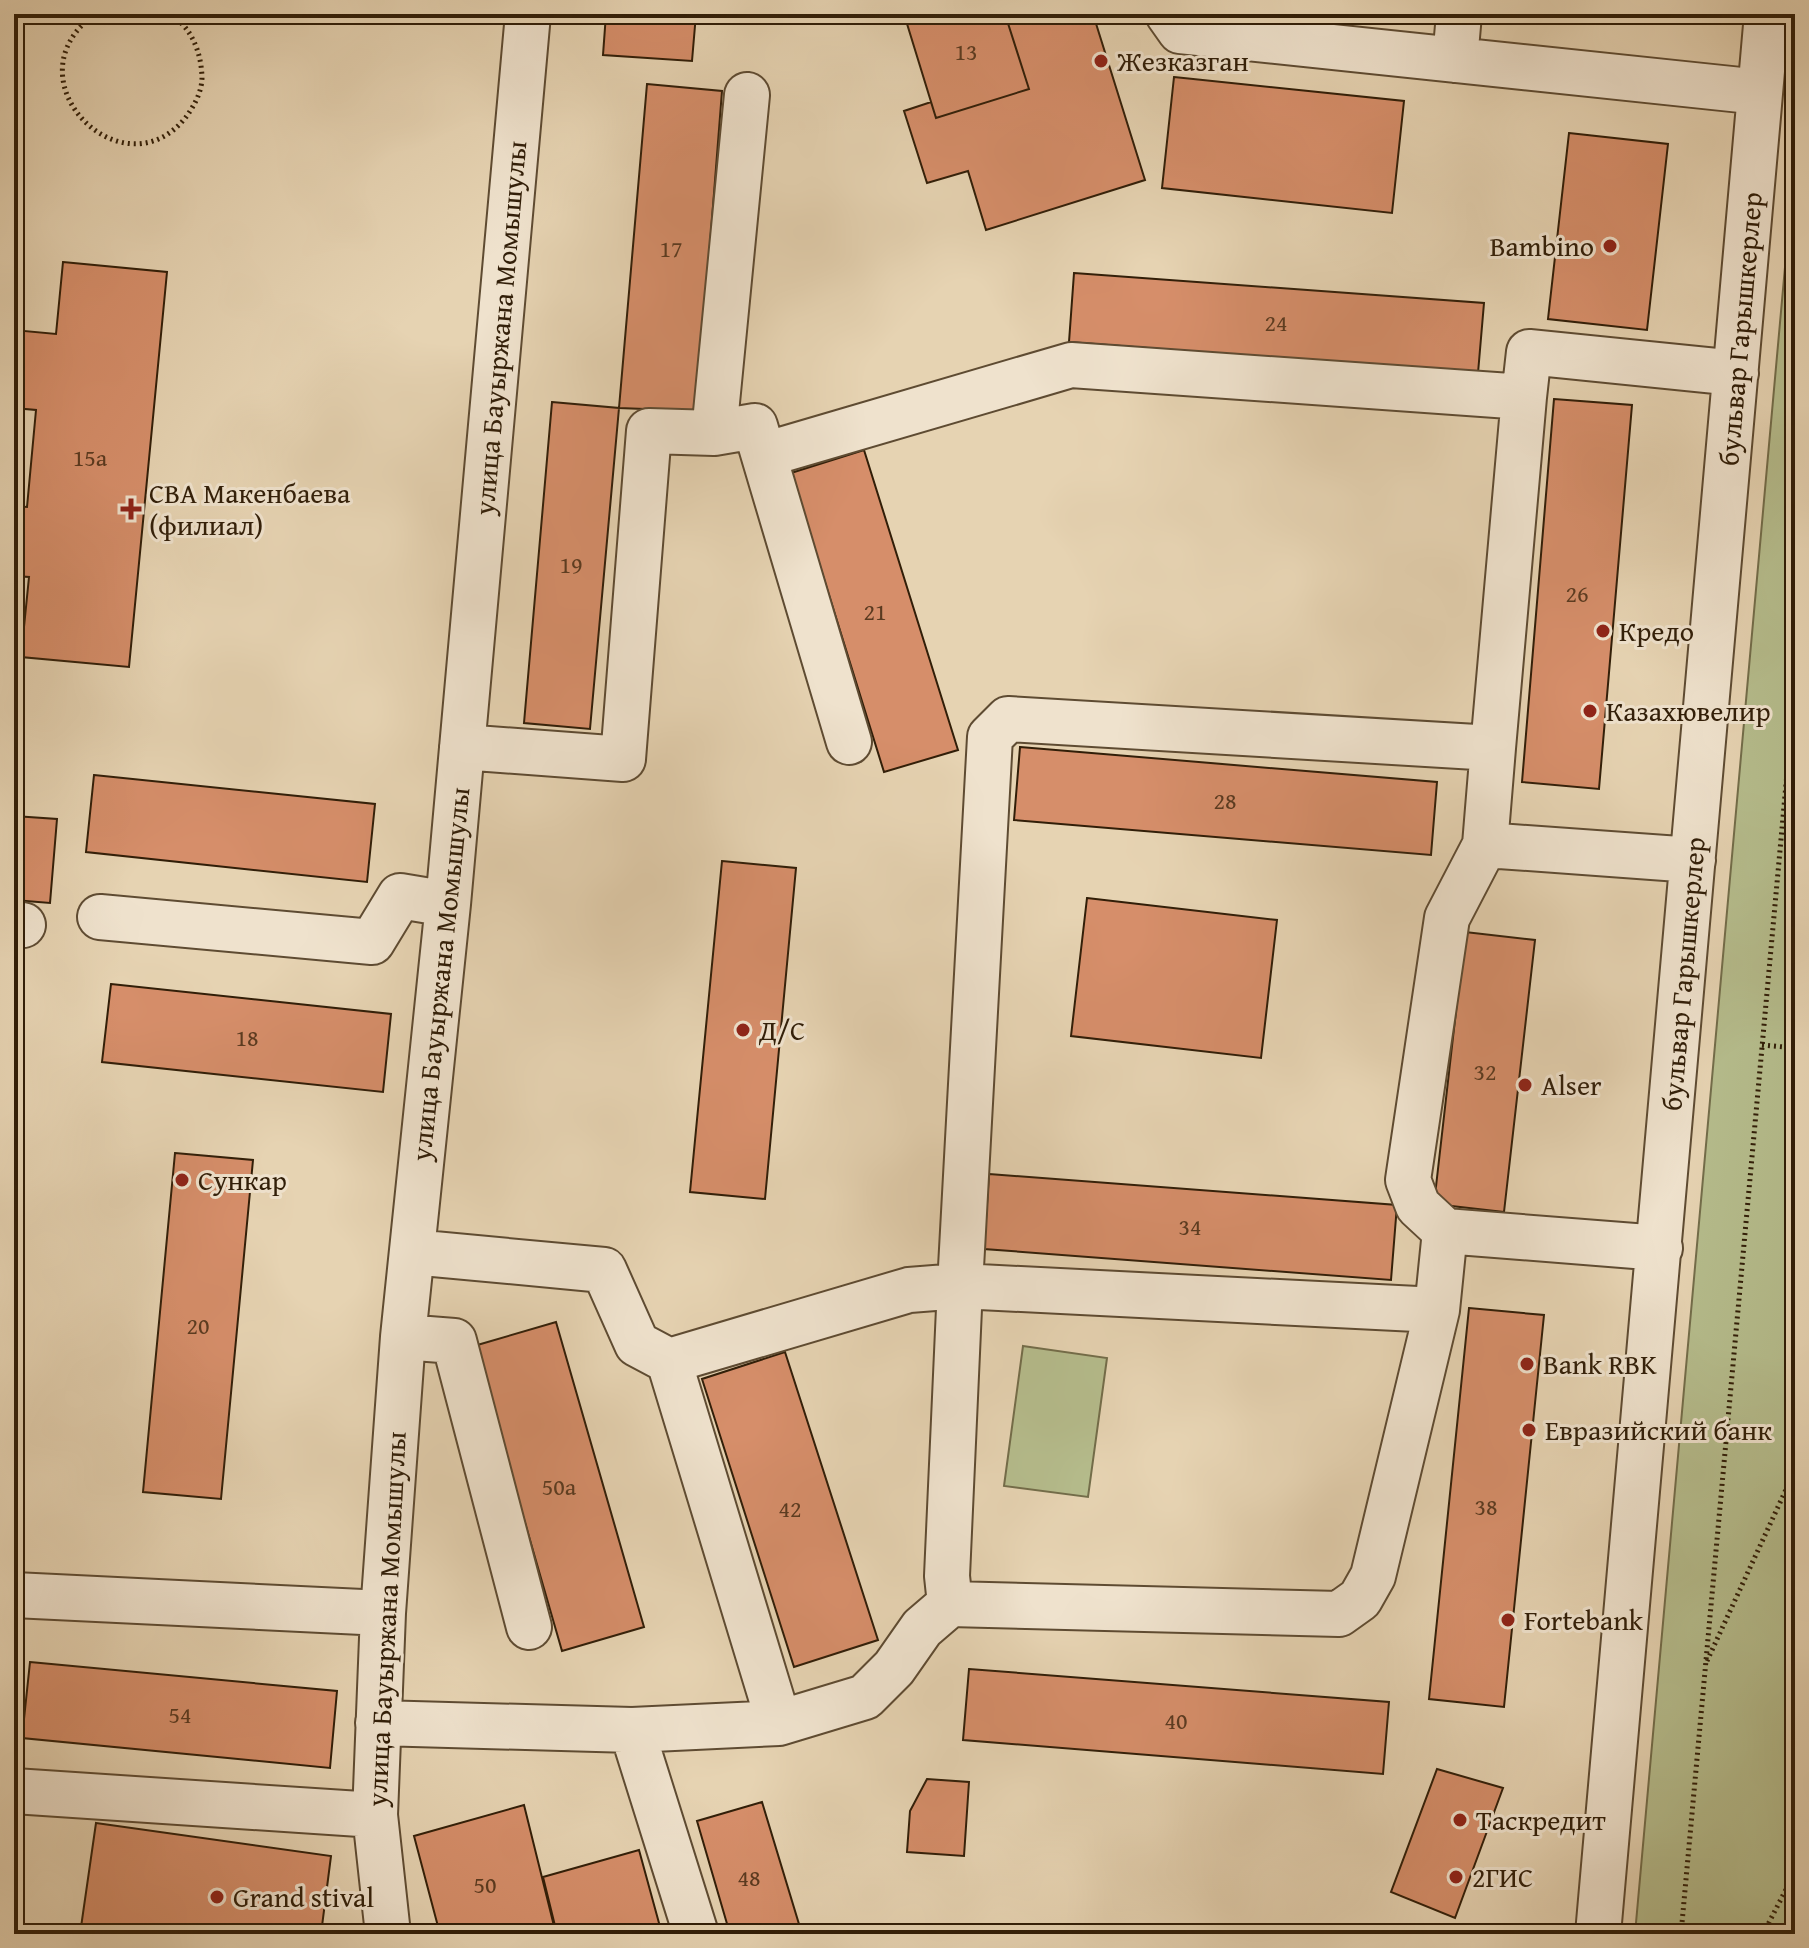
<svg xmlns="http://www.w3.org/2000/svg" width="1809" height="1948" font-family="'Gentium Book Plus',serif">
<rect width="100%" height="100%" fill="#e6d3b2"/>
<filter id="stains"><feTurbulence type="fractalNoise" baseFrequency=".0025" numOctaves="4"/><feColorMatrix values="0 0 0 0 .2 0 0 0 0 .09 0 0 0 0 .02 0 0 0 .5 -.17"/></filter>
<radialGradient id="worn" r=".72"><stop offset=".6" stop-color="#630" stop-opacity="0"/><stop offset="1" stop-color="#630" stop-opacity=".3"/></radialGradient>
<path fill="#b5bc8c" stroke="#736d4a" stroke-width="2" d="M1795,156V1934H1635Z
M1023,1346L1107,1358L1088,1497L1004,1486Z"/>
<path fill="#d68e6a" stroke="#311e08" stroke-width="2" d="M606,14H696L692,61L603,55Z
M904,14H1005L1029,89L936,118Z
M1005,14H1093L1145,180L986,230L968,171L927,183L904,111L931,102L936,118L1029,89Z
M1174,77L1404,101L1392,213L1162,188Z
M647,84L722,91L697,411L619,408Z
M1569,133L1668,144L1647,330L1548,319Z
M63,262L167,272L129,667L21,657L29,577L14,576V506L27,507L36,410L14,408V330L56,334Z
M1074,273L1484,303L1478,373L1069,342Z
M1554,399L1632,405L1599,789L1522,782Z
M552,402L619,408L590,729L524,723Z
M864,450L958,750L884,772L791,473Z
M1020,747L1437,782L1431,855L1014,820Z
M94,775L375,804L367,882L86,852Z
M14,816L57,819L50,903L14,900Z
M722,861L796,868L765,1199L690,1192Z
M1087,898L1277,920L1261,1058L1071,1036Z
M1465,932L1535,940L1504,1212L1434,1204Z
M111,984L391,1014L383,1092L102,1062Z
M175,1153L253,1160L221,1499L143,1492Z
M989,1174L1397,1205L1391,1280L984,1249Z
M1469,1308L1544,1315L1504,1707L1429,1699Z
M556,1322L644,1627L562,1651L474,1346Z
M785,1352L878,1640L794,1667L702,1379Z
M30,1662L337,1691L330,1768L22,1738Z
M969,1669L1389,1702L1383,1774L963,1740Z
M1437,1769L1503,1788L1455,1918L1391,1892Z
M927,1779L969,1782L964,1856L907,1852L910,1811Z
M762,1802L802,1934H730L697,1821Z
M524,1805L556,1934H440L414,1836Z
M96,1823L331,1856L321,1934H80Z
M639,1850L662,1934H557L543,1877Z
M945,1929L1041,1934H945Z"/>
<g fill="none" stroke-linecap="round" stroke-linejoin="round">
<defs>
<path id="minor" d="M1168,14L1180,31L1760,92
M1455,60L1459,14
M714,433L755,426L849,742
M764,455L1071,365L1524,397L1529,352L1736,373
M462,747L623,759L649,431L714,433L747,95
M1493,748L1485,845L1693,860
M100,917L372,942L400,896L448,904
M14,924L23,925
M1445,1231L1418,1206L1408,1180L1447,918L1485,845
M412,1252L604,1270L637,1344L669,1361L779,1723
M1437,1310L960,1286L990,737L1008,719L1493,748L1524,397
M403,1337L454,1341L529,1627
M669,1361L909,1290L960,1286L947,1576L950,1604
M14,1595L383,1613
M378,1723L632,1730L779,1723L865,1697L894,1668L922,1628L950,1604L1339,1614L1360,1599L1373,1576L1437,1310L1445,1231L1660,1248
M632,1730L696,1934
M14,1791L375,1815
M388,1934L375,1815L383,1613L403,1337L448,904L528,14
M1598,1934L1767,14"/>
</defs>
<use href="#minor" stroke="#5e4b32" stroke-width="48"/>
<path stroke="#311e08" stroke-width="5" stroke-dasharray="2 4" stroke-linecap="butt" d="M78,14L84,22
M95,14C5,79 123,197 186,117C194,106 202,92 202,77C201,52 192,28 170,14
M1762,1045L1795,1048
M1707,1661L1795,1470
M1681,1934L1795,686
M1763,1934L1795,1872"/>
<use href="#minor" stroke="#efe2cd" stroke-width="44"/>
</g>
<g fill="#8f2418" stroke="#efe2cd" stroke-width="3">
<circle cx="1101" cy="61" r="8"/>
<circle cx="1610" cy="246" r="8"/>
<path d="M127 497h8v8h8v8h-8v8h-8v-8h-8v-8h8z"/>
<circle cx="1603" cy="631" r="8"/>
<circle cx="1590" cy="711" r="8"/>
<circle cx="743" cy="1030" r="8"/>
<circle cx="1525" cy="1085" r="8"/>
<circle cx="182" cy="1180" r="8"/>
<circle cx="1527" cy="1364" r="8"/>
<circle cx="1529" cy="1430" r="8"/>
<circle cx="1508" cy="1620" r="8"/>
<circle cx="1460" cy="1820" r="8"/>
<circle cx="1456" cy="1877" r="8"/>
<circle cx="217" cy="1897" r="8"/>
</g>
<g text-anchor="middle" stroke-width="6" stroke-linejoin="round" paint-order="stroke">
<g font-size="24" fill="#5a3a20">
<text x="966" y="60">13</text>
<text x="671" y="257">17</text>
<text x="1276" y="331">24</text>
<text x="90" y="466">15а</text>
<text x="571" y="573">19</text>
<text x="1577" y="602">26</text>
<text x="875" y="620">21</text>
<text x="1225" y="809">28</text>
<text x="247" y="1046">18</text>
<text x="1485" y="1080">32</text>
<text x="1190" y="1235">34</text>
<text x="198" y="1334">20</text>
<text x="559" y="1495">50а</text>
<text x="1486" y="1515">38</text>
<text x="790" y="1517">42</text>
<text x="180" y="1723">54</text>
<text x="1176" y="1729">40</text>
<text x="749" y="1886">48</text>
<text x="485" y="1893">50</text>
</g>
<g font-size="28" fill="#311e08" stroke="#efe2cd" text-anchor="start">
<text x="1117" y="71">Жезказган</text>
<text x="1594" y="256" text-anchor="end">Bambino</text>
<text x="149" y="503">СВА Макенбаева<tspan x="149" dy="32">(филиал)</tspan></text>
<text x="1619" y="641">Кредо</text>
<text x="1606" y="721">Казахювелир</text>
<text x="759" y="1040">Д/С</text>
<text x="1541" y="1095">Alser</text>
<text x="198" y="1190">Сункар</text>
<text x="1543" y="1374">Bank RBK</text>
<text x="1545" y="1440">Евразийский банк</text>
<text x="1524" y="1630">Fortebank</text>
<text x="1476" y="1830">Таскредит</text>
<text x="1472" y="1887">2ГИС</text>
<text x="233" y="1907">Grand stival</text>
</g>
<g font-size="28" fill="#311e08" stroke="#efe2cd">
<text transform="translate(500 328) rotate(-85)" y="10">улица Бауыржана Момышулы</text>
<text transform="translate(1740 329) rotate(-85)" y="10">бульвар Гарышкерлер</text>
<text transform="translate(440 974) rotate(-84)" y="10">улица Бауыржана Момышулы</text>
<text transform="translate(1683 974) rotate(-85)" y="10">бульвар Гарышкерлер</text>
<text transform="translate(386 1619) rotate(-87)" y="10">улица Бауыржана Момышулы</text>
</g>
</g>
<rect width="1809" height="1948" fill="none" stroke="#e6d3b2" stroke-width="48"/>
<rect x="16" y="16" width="1777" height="1916" fill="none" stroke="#311e08" stroke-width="4"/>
<rect x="24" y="24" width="1761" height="1900" fill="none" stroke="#311e08" stroke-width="2"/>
<rect width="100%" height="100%" filter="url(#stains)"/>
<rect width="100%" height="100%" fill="url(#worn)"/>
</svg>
